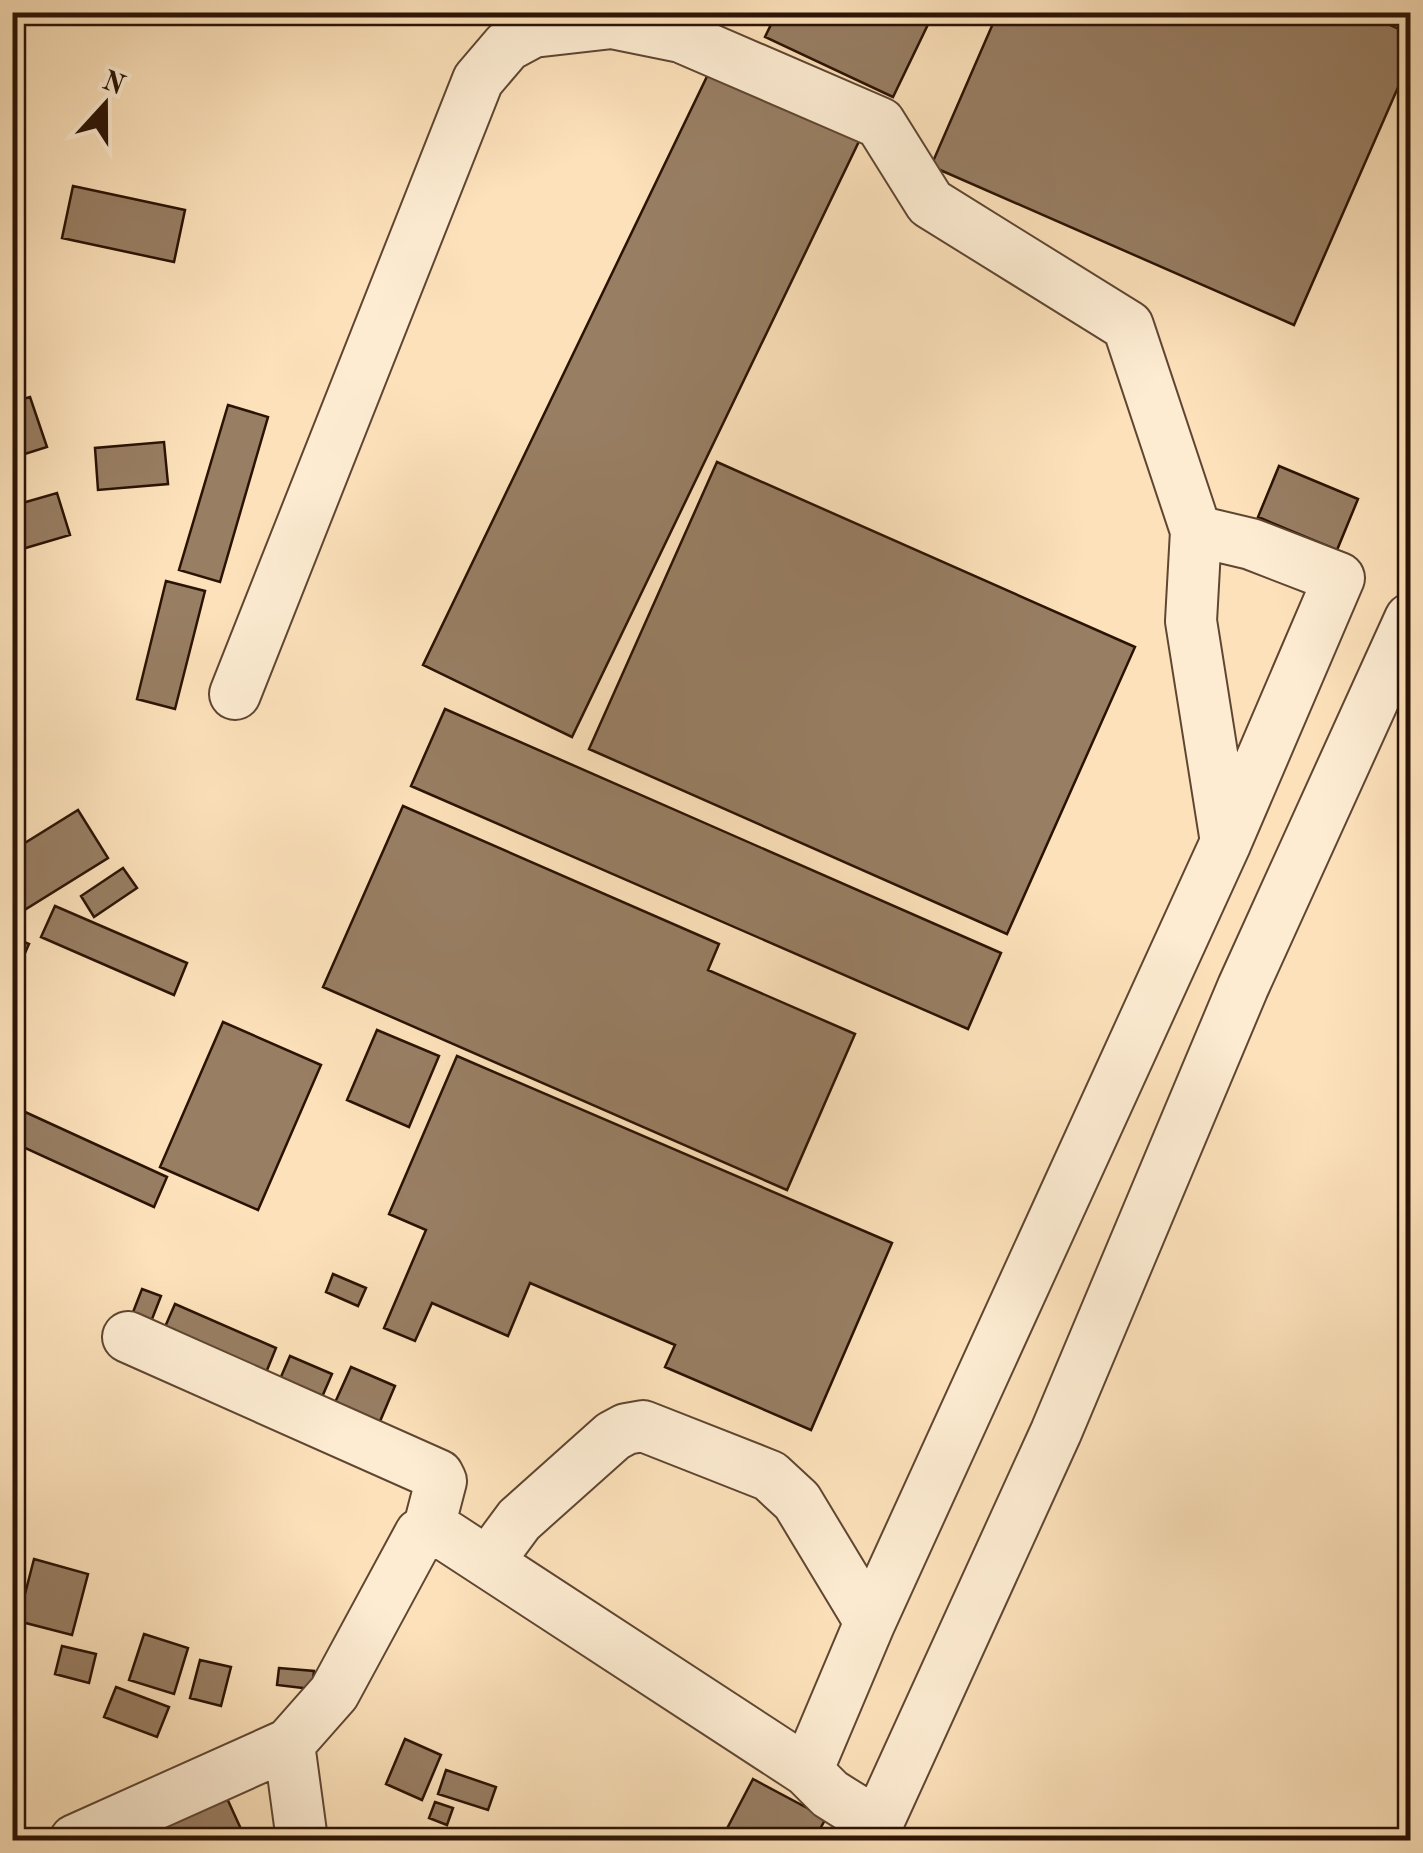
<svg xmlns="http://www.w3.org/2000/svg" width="1423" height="1853" font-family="'Old Standard TT',serif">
<rect width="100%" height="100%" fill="#fce1ba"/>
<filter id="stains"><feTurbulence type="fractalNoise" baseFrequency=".002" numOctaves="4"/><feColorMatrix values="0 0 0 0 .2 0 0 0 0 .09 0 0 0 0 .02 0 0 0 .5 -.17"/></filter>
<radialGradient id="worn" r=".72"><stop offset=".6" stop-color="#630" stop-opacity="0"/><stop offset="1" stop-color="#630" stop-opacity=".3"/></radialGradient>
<path fill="#987e63" stroke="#2b1304" stroke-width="2.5" d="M777,12H934L893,97L765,37Z
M998,12H1362L1410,34V60L1294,325L931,166Z
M714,62L863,133L572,737L423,665Z
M73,186L185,210L174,262L62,238Z
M30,397L47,447L12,458V402Z
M228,405L268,417L220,582L179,570Z
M164,442L168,484L98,490L95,448Z
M717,462L1135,647L1007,934L589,749Z
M1279,466L1358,499L1337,550L1258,517Z
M57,493L70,535L12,552V506Z
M166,581L205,591L175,709L137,699Z
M445,709L1001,953L968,1029L411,786Z
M403,806L719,944L708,970L855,1034L787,1190L323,987Z
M78,810L108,858L18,914L12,905V851Z
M123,868L137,888L94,917L81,896Z
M55,906L187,963L174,995L41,937Z
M12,937L29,944L12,983Z
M223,1022L321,1065L258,1210L160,1167Z
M377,1030L439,1056L409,1127L347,1100Z
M457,1056L892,1243L811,1430L665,1367L675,1345L530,1283L508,1336L432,1303L415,1341L384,1328L426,1230L389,1214Z
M12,1106L167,1177L154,1207L12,1142Z
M333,1274L366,1288L358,1306L326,1292Z
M142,1289L161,1296L147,1332L128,1325Z
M175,1304L276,1348L263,1380L161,1336Z
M290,1356L332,1374L322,1397L280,1379Z
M351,1367L395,1386L378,1426L333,1407Z
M34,1559L88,1574L72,1635L18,1621Z
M144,1634L188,1648L174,1694L129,1680Z
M62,1646L96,1654L89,1683L55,1674Z
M200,1660L231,1667L221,1706L190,1698Z
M279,1668L314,1671L312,1689L277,1685Z
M116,1687L169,1707L157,1737L104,1717Z
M405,1739L441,1755L422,1800L386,1784Z
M446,1770L496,1787L488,1810L438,1794Z
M753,1779L826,1818L814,1840H721Z
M220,1783L246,1840H94Z
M435,1802L453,1808L447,1825L429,1818Z"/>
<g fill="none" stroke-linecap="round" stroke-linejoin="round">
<defs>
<path id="minor" d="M1196,531L1191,621L1226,842
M235,694L478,80L507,46L533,32L612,23L681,37L880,123L930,203L1128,326L1196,531L1251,544L1339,578L1226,842L870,1622L807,1771
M128,1337L438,1475L441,1481L428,1531
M488,1562L519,1520L613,1436L626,1429L643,1426L770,1476L797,1501L870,1622
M289,1744L302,1840
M75,1840L289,1744L334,1693L420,1534L428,1531L447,1536L807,1771L830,1794L878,1824
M870,1840L1056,1432L1243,987L1410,619"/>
</defs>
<use href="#minor" stroke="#5f4632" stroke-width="54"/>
<use href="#minor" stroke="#fdecd2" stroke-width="50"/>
</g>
<rect width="1423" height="1853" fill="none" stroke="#fce1ba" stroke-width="50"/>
<rect x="15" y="15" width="1393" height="1823" fill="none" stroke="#2b1304" stroke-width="5"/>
<rect x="25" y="25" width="1373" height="1803" fill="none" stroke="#2b1304" stroke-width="2.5"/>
<g transform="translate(105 105) rotate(21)" stroke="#fdecd2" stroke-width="8" paint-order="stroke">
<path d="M0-8L18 38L0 25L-18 38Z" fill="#2b1304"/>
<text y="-15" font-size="28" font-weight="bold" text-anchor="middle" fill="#2b1304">N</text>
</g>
<rect width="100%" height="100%" filter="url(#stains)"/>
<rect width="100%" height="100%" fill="url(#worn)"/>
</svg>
